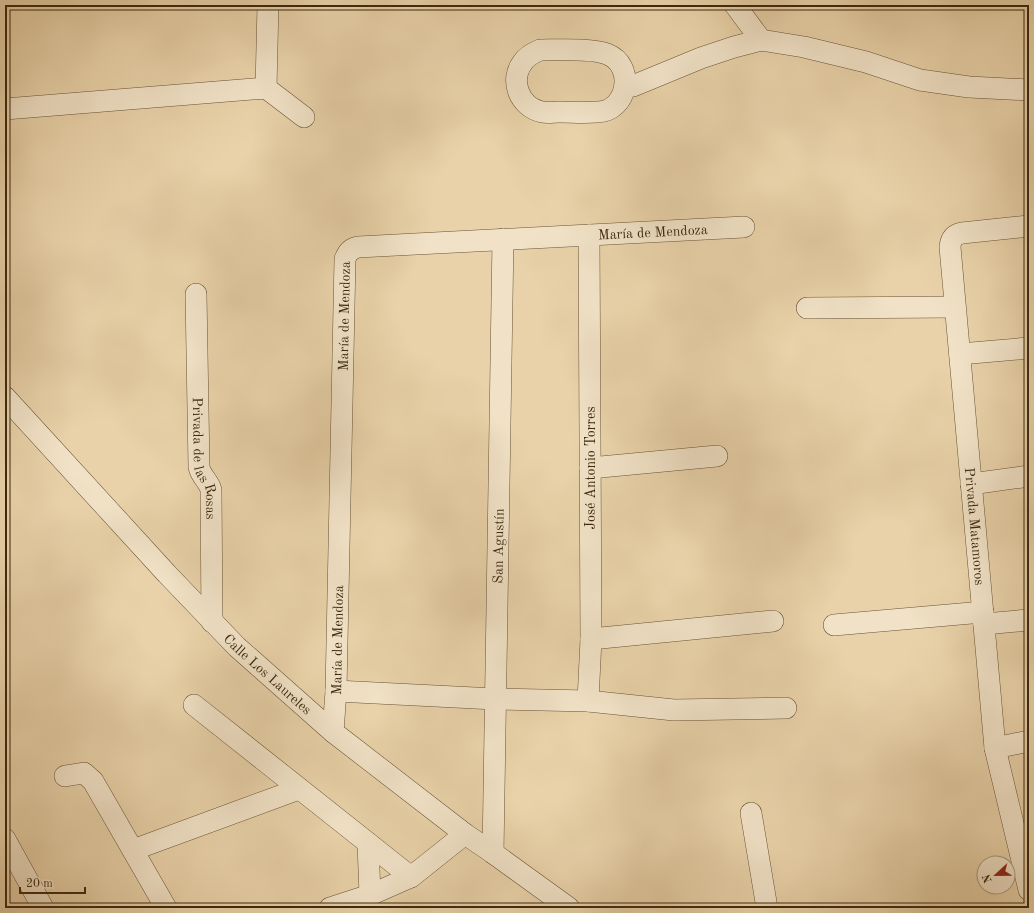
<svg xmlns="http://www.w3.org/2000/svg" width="1034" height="913" font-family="'Old Standard TT',serif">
<rect width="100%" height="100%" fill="#e9d2a9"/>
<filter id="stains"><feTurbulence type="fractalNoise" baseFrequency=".005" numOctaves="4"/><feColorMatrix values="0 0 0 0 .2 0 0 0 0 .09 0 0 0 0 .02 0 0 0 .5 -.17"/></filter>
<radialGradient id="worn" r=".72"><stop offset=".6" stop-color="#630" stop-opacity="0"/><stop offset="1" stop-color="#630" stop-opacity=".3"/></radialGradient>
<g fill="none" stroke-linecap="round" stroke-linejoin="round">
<defs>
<g id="street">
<path d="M735,5L761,40L804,47L866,62L920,80L969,87L1029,90"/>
<path d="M540,50C557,50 592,48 607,54C636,65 628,112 597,112C584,113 572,112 560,112C554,112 547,113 542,112C519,107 509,80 523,62C527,56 533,53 540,50Z"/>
<path d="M625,86H633L701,58L734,47L761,40"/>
<path d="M266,88L268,5"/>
<path d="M5,109L266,88L304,117"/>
<path id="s1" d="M1029,226L962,233C954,235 951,238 950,247L995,748L1029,890"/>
<path id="s2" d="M196,294L199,467C201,477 209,481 211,490L212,622"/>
<path d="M807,308L955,307"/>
<path d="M960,354L1029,348"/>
<path id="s3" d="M5,397L167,574L237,647L333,732L465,834L493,853L569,908"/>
<path d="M590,468L717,456"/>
<path d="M971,484L1029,476"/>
<path d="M984,624L1029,620"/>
<path d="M834,625L983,612"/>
<path d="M591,639L773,621"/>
<path d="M336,691L495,699L588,701L674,710L786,708"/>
<path d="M588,701L591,639L589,235"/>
<path d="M194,705L411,877"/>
<path id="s4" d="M333,732L336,691L345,259C348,252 350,249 358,247L744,227"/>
<path d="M995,748L1029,741"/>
<path d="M65,776L84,773L93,781L166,908"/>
<path d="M751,813L767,908"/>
<path d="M5,839L43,908"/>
<path d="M368,843L370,895"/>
<path d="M133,850L299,789"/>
<path id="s5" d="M493,853L503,239"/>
<path d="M330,908L370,895L411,877L465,834"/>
</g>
</defs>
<use href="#street" stroke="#685336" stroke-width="22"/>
<use href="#street" stroke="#f1e2c7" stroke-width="21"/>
</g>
<g text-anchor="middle" stroke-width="3" stroke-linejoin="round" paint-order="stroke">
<g font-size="14" fill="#3d290f" stroke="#f1e2c7">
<text dy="5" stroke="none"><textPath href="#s4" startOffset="787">María de Mendoza</textPath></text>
<text dy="5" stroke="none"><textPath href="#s4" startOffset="416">María de Mendoza</textPath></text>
<text dy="5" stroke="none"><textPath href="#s2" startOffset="166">Privada de las Rosas</textPath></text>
<text transform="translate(590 468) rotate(-90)" y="5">José Antonio Torres</text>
<text dy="5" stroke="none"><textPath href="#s1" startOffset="368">Privada Matamoros</textPath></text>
<text dy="5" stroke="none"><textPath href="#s5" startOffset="307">San Agustín</textPath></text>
<text dy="5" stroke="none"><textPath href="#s4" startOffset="92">María de Mendoza</textPath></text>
<text dy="5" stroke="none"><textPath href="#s3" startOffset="382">Calle Los Laureles</textPath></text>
</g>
</g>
<rect width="1034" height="913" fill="none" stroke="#e9d2a9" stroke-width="20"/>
<rect x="6" y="6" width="1022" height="901" fill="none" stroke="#3d290f" stroke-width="2"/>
<rect x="10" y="10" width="1014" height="893" fill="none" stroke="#3d290f"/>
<g transform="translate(996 875) rotate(248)"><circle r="19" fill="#f1e2c7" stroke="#a9987d"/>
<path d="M0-3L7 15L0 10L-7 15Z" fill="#8f2418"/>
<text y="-6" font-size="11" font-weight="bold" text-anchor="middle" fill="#3d290f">N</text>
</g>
<path d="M20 887v6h65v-6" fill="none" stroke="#3d290f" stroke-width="2"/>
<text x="26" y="887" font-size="12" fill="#3d290f" stroke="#f1e2c7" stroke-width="3" paint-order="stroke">20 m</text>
<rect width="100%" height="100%" filter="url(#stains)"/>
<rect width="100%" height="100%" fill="url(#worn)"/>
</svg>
